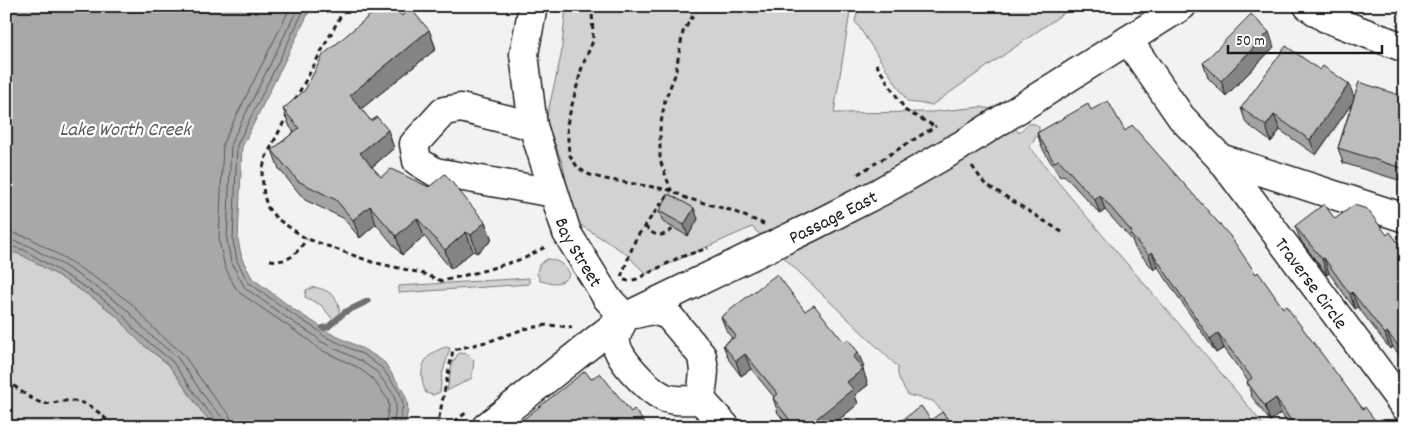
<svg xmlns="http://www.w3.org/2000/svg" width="1411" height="433" font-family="Dekko,sans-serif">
<rect width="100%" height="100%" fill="#f2f2f2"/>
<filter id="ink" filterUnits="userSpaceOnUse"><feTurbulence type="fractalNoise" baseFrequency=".02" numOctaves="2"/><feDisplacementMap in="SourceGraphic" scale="10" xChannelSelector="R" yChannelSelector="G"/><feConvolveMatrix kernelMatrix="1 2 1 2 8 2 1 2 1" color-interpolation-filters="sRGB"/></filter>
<g filter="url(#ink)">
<path fill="#d2d2d2" stroke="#777" d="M566,6H851L834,113L932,112L980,107L1002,111L1019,133C1024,127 1031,119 1039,127V132L1030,147C1105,243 1189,331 1265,427H955L933,401L908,395C903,386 896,377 898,367L752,227L646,274L625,253L574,221L563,165L546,120L561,56Z
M859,6H1074L932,105L908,102L855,21Z
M6,250L22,255L57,275L96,300L120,319L130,332L142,344L168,364L202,412L216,427H6Z
M547,259C558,260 565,265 570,274C563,286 551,283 540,281L537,273L539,265Z
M529,278V284L399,293V286Z
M314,287C333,291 341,299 339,319L334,321L321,305L305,297L306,290Z
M446,347L450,348L442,375L440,392L433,395L426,393C417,371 422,354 446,347Z
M459,353L468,354L474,360L472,378L447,391L452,363Z"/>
<path fill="#a8a8a8" stroke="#707070" d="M6,6H312L242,147L238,240L242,259L252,278L296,311L323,328L326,331C345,341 368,349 385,363C388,367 390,372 393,376C406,394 413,405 403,427H216L202,412L168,364L142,344L130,332L120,319L96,300L57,275L22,255L6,250Z"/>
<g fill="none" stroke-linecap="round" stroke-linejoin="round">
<path stroke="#545454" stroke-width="1" d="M291,6L223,143L219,241L225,267L235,287L240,293L310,341L317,348L357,367L372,378L387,398L389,405L385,427
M299,6L231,143L227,240L231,262L245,288L290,320L315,336L320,341L361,361L377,372L394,395L396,405L393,427
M306,6L237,145L233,240L237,261L248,282L294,315L319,331L324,336L364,355L382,368L400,393L403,404L399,427
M6,231L30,238L66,259L106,285L132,304L155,330L182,353L216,400L229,414L233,427
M6,239L27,245L63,265L102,291L127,310L150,335L177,357L210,404L223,418L225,427
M6,245L24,250L59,271L99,296L123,315L134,329L146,340L172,361L205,408L218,422L219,427"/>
<path stroke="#707070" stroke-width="6" d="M323,328L328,327L345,312L368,301"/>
<defs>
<g id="minor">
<path id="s1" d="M533,6L524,54L533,126L567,233L607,298L625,317C622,323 617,332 616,338C613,356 648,389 663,397C674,402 690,400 701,400L726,427"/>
<path d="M1308,6L1326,18L1405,48"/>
<path d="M1128,40L1181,117L1220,158L1405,218"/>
<path d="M533,126L461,108L444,111L414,144L417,161L435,172L554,193"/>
<path id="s2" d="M1220,158L1405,407"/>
<path d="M635,314L652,310L668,315L690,341L702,356L704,371L701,400"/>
<path id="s3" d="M486,427L625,317L811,227L880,192L960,146L1182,6"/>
</g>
</defs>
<use href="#minor" stroke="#1c1c1c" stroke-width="31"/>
<path stroke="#1c1c1c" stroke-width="3" stroke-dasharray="5 4" stroke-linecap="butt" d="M592,6L593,41L582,67L567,124L569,154L578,168L590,175L605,179L671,190L686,198L730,210L764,224
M876,64L906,111L936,127
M295,100L346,6
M288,114L265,159L262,174L264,196L268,208L276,218L305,238L372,262L421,273L442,281L486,270L525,258L547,246
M972,166L984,183L1065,234
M858,174L936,126
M645,226C654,238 666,238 675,226
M270,260C291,263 295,254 307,239
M621,277L636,238L671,190L660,160V129L665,100L675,75L683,32L699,6
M624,280L629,281L637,279L678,258L708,248
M6,381C19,388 28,399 42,403C50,405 58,401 65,401C88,399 99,413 115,427
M437,427L453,350L490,341L524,329L547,325L572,327
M447,427L467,412"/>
<use href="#minor" stroke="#fff" stroke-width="28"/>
</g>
<path fill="#a3a3a3" stroke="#1c1c1c" d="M402,16L429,30L436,49L361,109L394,148L372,167L381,177L485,222L492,240L477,253L473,251L451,269L424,236L402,255L376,224L360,238L343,218L305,200L279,169L272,150L294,132L290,127L283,109Z
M1274,47L1226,96L1208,78L1203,63Z
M1354,97H1405V182L1343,163L1338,148L1352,103L1316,155L1280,130L1271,142L1246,123L1241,108Z
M1091,110L1125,131L1256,274L1363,409L1380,427H1290L1281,413L1270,421L1252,397L1247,382L1248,381L1224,348L1216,353L1158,267L1154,270L1135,248L1132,240L1105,210L1100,214L1064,175L1060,177L1042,148L1037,133Z
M659,211L698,219L688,236L663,222Z
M1335,219L1387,235L1405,252V362L1393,347L1390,349L1358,307L1355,309L1329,273L1327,275L1301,241L1295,226Z
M805,311L864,367L862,369L868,385L855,395L858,404L830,427H789L778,413L773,398L774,397L751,369L741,376L729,360L723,345L732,338L727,332L721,317Z"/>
<path fill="#848484" stroke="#1c1c1c" d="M429,30L436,49L356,113L350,95Z
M1269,32L1274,47L1226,96L1221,81Z
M1349,84L1355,99L1316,155L1310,140Z
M1274,115L1280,130L1271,142L1266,126Z
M388,130L394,148L367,171L360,153Z
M1100,195L1105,210L1100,214L1095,200Z
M370,206L376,224L360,238L353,220Z
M694,208L698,219L688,236L684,225Z
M417,218L424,236L402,255L396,236Z
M485,222L492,240L477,253L471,235Z
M466,232L473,251L451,269L445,250Z
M1152,252L1158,267L1154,270L1149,255Z
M1324,258L1329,273L1327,275L1322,259Z
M1352,292L1358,307L1355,309L1350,294Z
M1387,332L1393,347L1390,349L1385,334Z
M1218,333L1224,348L1216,353L1210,339Z
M858,352L864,367L858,372L853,357Z
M745,354L751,369L741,376L736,361Z
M863,369L868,385L855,395L858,404L830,427H806L847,382Z
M1276,398L1281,413L1270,421L1265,406Z"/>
<path fill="#bdbdbd" stroke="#1c1c1c" d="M381,6H394L402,16L410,8L429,30L350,95L371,121L377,117L388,130L360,153L381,177L391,169L429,187L445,174L485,222L471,235L466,232L445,250L417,218L396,236L370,206L353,220L336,200L298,181L272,150L299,128L283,109L305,90L323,55Z
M1251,14L1269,32L1221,81L1203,63Z
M1286,46L1320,70L1323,66L1349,84L1310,140L1274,115L1266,126L1241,108Z
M1359,82L1405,97V169L1338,148Z
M1108,101L1125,131L1132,125L1230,236L1256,274L1258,272L1283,308L1286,306L1363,409L1365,407L1380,427H1295L1276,398L1265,406L1247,382L1252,378L1218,333L1210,339L1152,252L1149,255L1130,234L1132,232L1100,195L1095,200L1059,160L1054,162L1037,133L1088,104L1091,110Z
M669,194L694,208L684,225L659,211Z
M1324,204L1335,219L1354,205L1367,209L1387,235L1390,232L1405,252V354L1387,332L1385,334L1352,292L1350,294L1324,258L1322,259L1295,226Z
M777,274L805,311L814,305L844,342L848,339L858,352L853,357L863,369L847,382L853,389L806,427H795L773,398L778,394L745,354L736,361L723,345L736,336L721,317Z
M585,371L591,379L600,373L631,412L634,409L648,427H526L521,421Z
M921,406L931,420L942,412L953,427H893Z"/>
</g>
<g text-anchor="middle" stroke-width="4.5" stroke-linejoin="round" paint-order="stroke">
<g font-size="19" fill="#1c1c1c" stroke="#fff">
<text dy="7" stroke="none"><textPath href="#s3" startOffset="408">Passage East</textPath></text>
<text dy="7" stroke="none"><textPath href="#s1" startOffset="256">Bay Street</textPath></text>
<text dy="7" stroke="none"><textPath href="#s2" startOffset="155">Traverse Circle</textPath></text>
</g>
<g font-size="20" font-style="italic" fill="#5b5b5b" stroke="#fff">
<text x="125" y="135">Lake Worth Creek</text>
</g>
</g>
<rect width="1411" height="433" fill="none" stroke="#fff" stroke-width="25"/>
<rect x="12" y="12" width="1386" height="408" fill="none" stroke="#1c1c1c" stroke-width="2" filter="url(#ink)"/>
<path d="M1228 45v8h154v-8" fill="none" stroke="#1c1c1c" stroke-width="2.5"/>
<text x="1236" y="45" font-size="15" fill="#1c1c1c" stroke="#ffffff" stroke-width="4" paint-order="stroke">50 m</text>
</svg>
